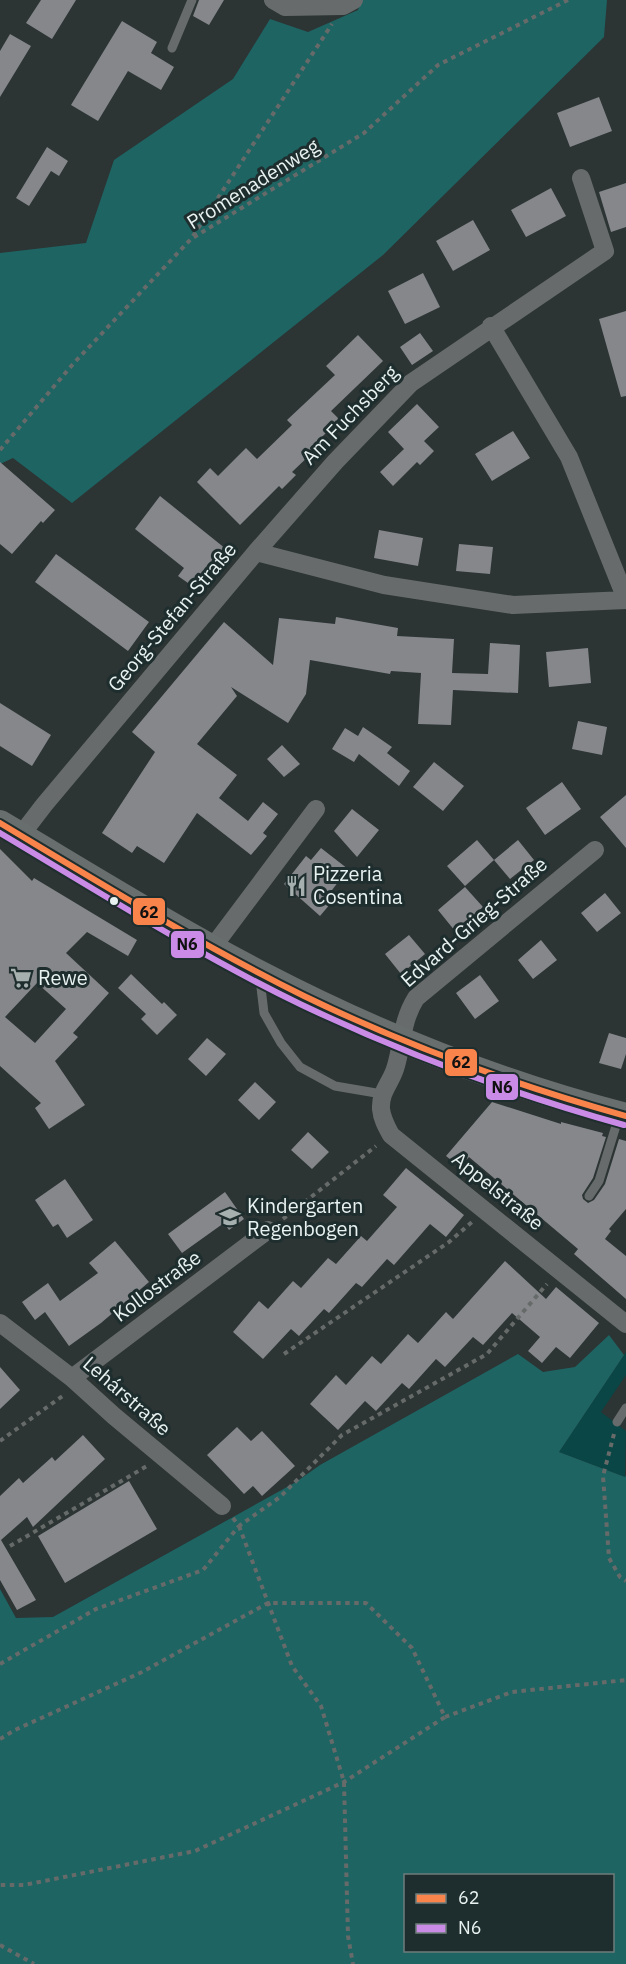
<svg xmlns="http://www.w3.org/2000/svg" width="626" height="1964" font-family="'IBM Plex Sans',sans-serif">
<rect width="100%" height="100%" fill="#2c3434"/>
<path fill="#094645" d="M626,1352V1375L601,1412L626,1431L625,1477L559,1452Z"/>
<path fill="#1e6463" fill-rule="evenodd" d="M361,0H607L604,37L383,255L72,503L13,458L0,464V253L86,243L114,160L233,79L270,19L308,32L358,10Z
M609,1335L624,1355L559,1452L625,1477L626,1475V1964H0V1589L16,1618L53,1617L296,1482L320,1465L518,1354L543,1372L575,1367ZM406,1876H612V1950H406Z"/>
<path fill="#85878a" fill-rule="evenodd" d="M41,0H76L52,39L26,23Z
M199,0H224L209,25L193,16Z
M122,21L157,42L151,53L174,67L161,90L128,71L98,121L71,105Z
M10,34L31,46L0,97V51Z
M599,97L612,131L570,147L557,113Z
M47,147L68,161L59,176L51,171L29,206L16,198Z
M626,183V227L611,232L599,192Z
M551,188L566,216L526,237L511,210Z
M473,220L490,250L453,271L436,241Z
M423,273L440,307L405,324L388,291Z
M626,311V396L621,397L599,319Z
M420,333L433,351L412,365L400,347Z
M358,335L383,361L331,411L340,420L310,448L313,452L292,472L296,475L282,489L279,486L240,525L197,482L210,468L218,476L246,448L257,459L292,425L287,420L335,375L326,366Z
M417,404L439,427L424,441L434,451L420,465L417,462L393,486L380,472L404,449L388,432Z
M513,431L530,458L492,481L475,454Z
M0,462L55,510L43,523L41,521L12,554L0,544Z
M160,496L226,549L198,590L178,576L184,568L135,529Z
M379,530L423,538L418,566L374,558Z
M459,544L493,547L490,574L456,571Z
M56,554L149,622L128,651L35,582Z
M336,617L398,628L397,636L454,639L452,673L488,674L490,643L520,645L518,693L453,690L451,725L418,724L421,673L391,671L390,674L310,660L306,694L288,723L231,687L237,696L197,744L237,775L219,798L248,821L263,802L278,814L263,833L267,836L251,855L197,813L164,863L137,846L132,853L102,833L155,752L132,732L224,622L273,665L279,618L335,624Z
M588,648L591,683L549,687L546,652Z
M0,703L51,735L32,766L0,746Z
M578,721L607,727L602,755L572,749Z
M363,727L392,747L387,753L410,771L399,786L359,754L354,762L332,749L345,728L358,736Z
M282,745L300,764L284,777L267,759Z
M434,762L464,786L443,811L413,787Z
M562,782L581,809L545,835L526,808Z
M626,795V848L600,817Z
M352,809L379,830L357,857L334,831Z
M477,840L494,860L465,886L447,866Z
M518,840L534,860L510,879L494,860Z
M321,848L348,869L326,898L331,903L320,916L284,884L306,856L311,860Z
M0,849L32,881L34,878L137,940L128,956L87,932L66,953L109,993L73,1033L78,1037L55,1061L85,1105L49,1129L35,1108L41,1103L0,1066ZM37,983L66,1009L35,1043L5,1017Z
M465,887L483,907L455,931L438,910Z
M605,893L621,913L597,932L581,913Z
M409,935L425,954L401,974L385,954Z
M541,940L557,960L533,979L518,960Z
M131,974L162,1004L164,1002L177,1015L157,1035L141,1019L146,1014L118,988Z
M480,975L499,1001L475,1019L456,993Z
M609,1033L626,1038V1054L621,1069L599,1063Z
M207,1038L226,1054L206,1076L188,1059Z
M255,1082L276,1102L259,1120L238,1100Z
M492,1102L561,1124V1122L603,1133L602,1136L606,1137L593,1178L582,1195L583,1199L588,1203L594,1200L605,1184L619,1139L626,1141V1209L609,1229L611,1231L605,1239L626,1256V1299L574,1254L578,1249L469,1157L460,1167L446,1156Z
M308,1132L329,1152L312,1169L291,1150Z
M406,1168L464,1215L446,1237L430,1224L394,1265L387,1259L362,1287L356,1283L329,1313L324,1309L299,1336L291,1329L263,1359L233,1332L259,1301L268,1309L293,1281L301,1288L328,1258L336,1264L361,1236L367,1241L397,1207L383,1195Z
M65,1179L93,1220L67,1238L58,1224L53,1227L35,1200Z
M225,1192L244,1219L229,1230L224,1223L182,1253L168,1234Z
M115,1241L149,1282L101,1323L69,1346L45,1312L35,1320L22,1302L48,1283L60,1301L98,1273L89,1263Z
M505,1261L546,1299L556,1287L599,1323L570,1358L556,1347L542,1363L528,1351L540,1337L512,1313L483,1345L473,1337L445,1367L436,1359L409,1389L402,1383L376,1411L365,1401L338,1430L310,1404L336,1375L346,1385L372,1356L381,1364L408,1334L418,1343L446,1312L453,1319Z
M0,1367L20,1390L0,1409Z
M237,1427L251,1441L262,1431L295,1466L262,1496L253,1486L244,1494L207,1455Z
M83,1435L105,1459L33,1527L27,1517L1,1540L36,1600L17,1610L0,1580V1496L19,1478L23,1483L52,1457L55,1461Z
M129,1481L157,1529L65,1583L38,1536Z"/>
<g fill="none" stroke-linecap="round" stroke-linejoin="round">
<path stroke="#666b6a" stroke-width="4" stroke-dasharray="4.5 4.5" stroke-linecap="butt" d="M193,236L332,24
M0,450L73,364L191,239L364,133L438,65L568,0
M283,1219L376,1146
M284,1354L449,1242L472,1222
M614,1434L603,1476L609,1558L620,1577L626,1581
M0,1441L64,1395
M233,1518L239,1526L280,1497L342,1435L487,1354L547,1284
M239,1526L292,1666L321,1706L344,1782L348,1936L353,1964
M10,1546L147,1466
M0,1664L96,1609L203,1570L239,1526
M445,1717L512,1692L626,1680
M0,1739L15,1730L142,1672L268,1603H366L412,1648L445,1717L344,1782L195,1851L24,1885H0
M0,1945L34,1964"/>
<path stroke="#676b6b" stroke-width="9" d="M172,48L192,0
M260,979L264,1013L281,1043L300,1067L335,1086L382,1094
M589,1196L599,1181L619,1116
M617,1422L626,1408"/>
<path stroke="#676b6b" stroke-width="18" d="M273,0L285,7L343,6L354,0
M491,326L569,457L626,599
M256,552L335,462L411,383L605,251L581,178
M21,835L44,805L256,552L384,585L513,605L626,600
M595,850L416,998C401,1022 403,1044 395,1069C390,1084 380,1092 381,1109C382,1119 386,1126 391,1135L626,1324
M212,948L316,809
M0,1323L72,1378L114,1416L222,1506
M72,1378L268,1230"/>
<path stroke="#686d6d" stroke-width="26" d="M0,823C86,874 171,927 259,973C376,1034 498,1083 626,1116"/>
<defs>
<path id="bus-1" d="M0,823C100,883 199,944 304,996C407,1046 515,1085 626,1116"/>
<path id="bus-2" d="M0,833C99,892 197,954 300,1004C405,1054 512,1094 624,1125"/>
</defs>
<use href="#bus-1" stroke="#1e2d2d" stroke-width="10"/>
<use href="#bus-2" stroke="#1e2d2d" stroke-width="10"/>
<use href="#bus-1" stroke="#f8844c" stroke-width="6"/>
<use href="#bus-2" stroke="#ca8be6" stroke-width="6"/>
</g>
<defs>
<symbol id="restaurant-bare" viewBox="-9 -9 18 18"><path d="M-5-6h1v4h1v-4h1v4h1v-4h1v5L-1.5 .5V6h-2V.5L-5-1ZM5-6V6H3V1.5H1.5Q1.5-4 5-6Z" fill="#a6b0af" stroke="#1e2d2d" stroke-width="2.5" paint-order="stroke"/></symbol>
<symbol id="supermarket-bare" viewBox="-9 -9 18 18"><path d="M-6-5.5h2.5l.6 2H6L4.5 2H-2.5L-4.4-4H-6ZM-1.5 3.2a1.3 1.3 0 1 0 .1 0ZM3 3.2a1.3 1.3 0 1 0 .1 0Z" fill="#a6b0af" stroke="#1e2d2d" stroke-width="2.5" paint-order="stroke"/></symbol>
<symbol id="school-bare" viewBox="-9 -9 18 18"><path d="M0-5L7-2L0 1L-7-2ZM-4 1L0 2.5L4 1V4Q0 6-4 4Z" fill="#a6b0af" stroke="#1e2d2d" stroke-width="2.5" paint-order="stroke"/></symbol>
</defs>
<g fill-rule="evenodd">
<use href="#restaurant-bare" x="281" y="871" width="30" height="30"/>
<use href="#supermarket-bare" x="6" y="963" width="30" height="30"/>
<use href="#school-bare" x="215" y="1202" width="30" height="30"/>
</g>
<circle fill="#e8f2f1" stroke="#1e2d2d" stroke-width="2" cx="114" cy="901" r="5"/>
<g text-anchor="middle" stroke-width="6" stroke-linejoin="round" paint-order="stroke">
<g font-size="20" fill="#e8f2f1" stroke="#1e2d2d">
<text transform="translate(253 184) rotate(-32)" y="7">Promenadenweg</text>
<text transform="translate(350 415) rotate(-46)" y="7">Am Fuchsberg</text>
<text transform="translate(172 617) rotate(-50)" y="7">Georg-Stefan-Straße</text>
<text transform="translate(474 922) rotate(-41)" y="7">Edvard-Grieg-Straße</text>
<text transform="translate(498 1191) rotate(39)" y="7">Appelstraße</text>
<text transform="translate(157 1286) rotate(-37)" y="7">Kollostraße</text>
<text transform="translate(127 1396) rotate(41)" y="7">Lehárstraße</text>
</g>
<g font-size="20" fill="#e8f2f1" stroke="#1e2d2d" text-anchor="start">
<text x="313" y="881">Pizzeria<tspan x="313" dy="23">Cosentina</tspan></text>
<text x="38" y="985">Rewe</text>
<text x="247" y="1213">Kindergarten<tspan x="247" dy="23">Regenbogen</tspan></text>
</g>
</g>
<g stroke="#1e2d2d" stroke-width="2">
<rect x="132" y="897" width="34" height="29" rx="6" fill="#f8844c"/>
<rect x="170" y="930" width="35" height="29" rx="6" fill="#ca8be6"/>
<rect x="444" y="1048" width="34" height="29" rx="6" fill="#f8844c"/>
<rect x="485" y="1073" width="34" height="28" rx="6" fill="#ca8be6"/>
</g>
<g font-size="16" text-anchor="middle" font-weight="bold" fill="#111">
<text x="149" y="918">62</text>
<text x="187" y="950">N6</text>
<text x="461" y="1068">62</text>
<text x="502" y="1093">N6</text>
</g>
<rect x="404" y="1874" width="210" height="78" fill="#1e2d2d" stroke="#6f7c7b" stroke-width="1.5"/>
<rect x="416" y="1894" width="30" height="9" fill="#f8844c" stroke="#6f7c7b" stroke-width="1.5"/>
<text x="458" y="1904" font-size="18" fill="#e8f2f1">62</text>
<rect x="416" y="1924" width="30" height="9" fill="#ca8be6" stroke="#6f7c7b" stroke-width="1.5"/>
<text x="458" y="1934" font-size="18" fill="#e8f2f1">N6</text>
</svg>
